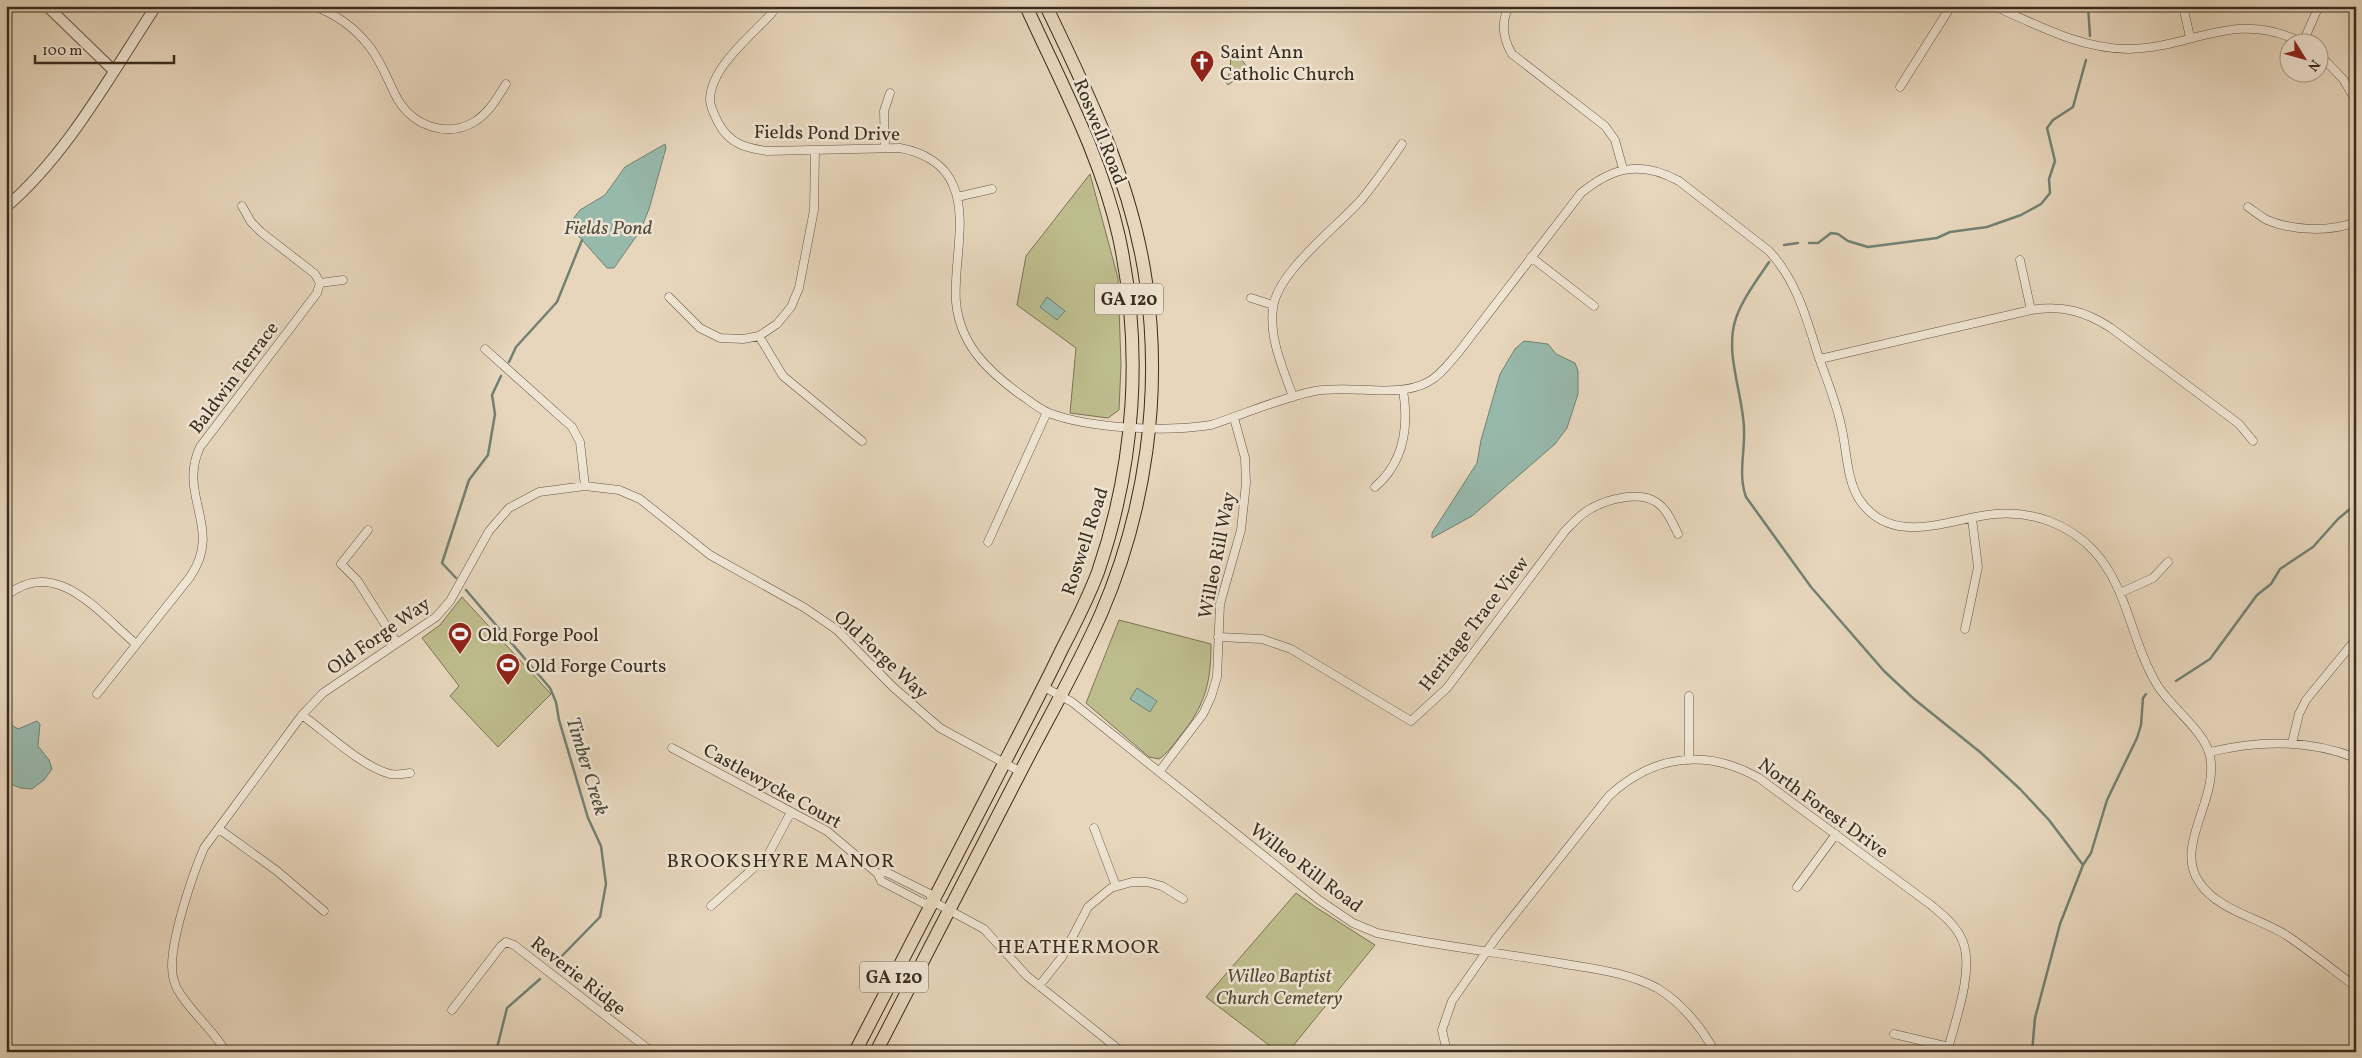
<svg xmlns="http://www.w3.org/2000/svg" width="2362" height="1058" font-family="Vollkorn,serif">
<rect width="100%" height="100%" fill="#e7d6bc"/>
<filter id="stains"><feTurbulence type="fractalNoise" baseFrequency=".004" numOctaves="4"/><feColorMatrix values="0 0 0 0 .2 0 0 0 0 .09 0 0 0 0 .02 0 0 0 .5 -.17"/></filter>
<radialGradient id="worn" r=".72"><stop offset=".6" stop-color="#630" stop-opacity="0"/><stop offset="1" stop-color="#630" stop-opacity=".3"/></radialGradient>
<path fill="#bdbc8c" stroke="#7b7456" d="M1235,50L1249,70L1228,85L1225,81L1228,80L1231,59L1228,55Z
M1090,174L1118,278L1121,365L1119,410L1108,418L1070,413L1076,348L1017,305L1026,256Z
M462,597L551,694L498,747L450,696L459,686L422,638L440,625Z
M1119,620L1211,644C1211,683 1205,706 1180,736C1174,744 1168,753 1159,759L1149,757L1086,703Z
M1296,893L1317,908L1375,945L1288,1052H1278L1206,997Z"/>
<path fill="#97b9ac" stroke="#718174" d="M665,144L666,148L649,209L640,231L614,268H607L575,232L573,219L580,210L605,195L625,167Z
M1047,297L1065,311L1057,320L1040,307Z
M1524,341L1548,344L1556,354L1575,363L1578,371V394L1567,428L1555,444L1472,516L1432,538V533L1477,463L1481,440L1500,374L1515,349Z
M1137,688L1157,701L1150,712L1130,699Z
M6,721L18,729L37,721L40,724L38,746L49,760L52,769L44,780L32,789L20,788L6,782Z"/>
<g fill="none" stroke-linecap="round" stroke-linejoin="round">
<path stroke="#718174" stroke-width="2.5" d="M2088,6L2090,36
M1809,243H1818L1831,233L1838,234L1848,241L1868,247L1937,238L1950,232L1987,227L2021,215L2041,204L2050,193L2049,179L2055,161L2047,128L2053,120L2073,107L2086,60
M1784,245L1798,243
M1769,262C1757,280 1743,298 1736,318C1724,353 1743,393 1744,429C1745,452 1738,475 1746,497L1811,587L1884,671L1914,699L1980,752L2020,789L2049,820L2083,865
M509,362L516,347L557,302L582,240
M456,578L442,563L469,480L488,455L495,414L492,395L501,376
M466,590L550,688L556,702L559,720L588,818L601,846L606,884L600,917L556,962
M2176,681L2210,659L2257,595L2271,584L2280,569L2313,547L2338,519L2356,504
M496,1052L507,1008L540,979
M2032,1052L2035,1018L2060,924L2083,865L2091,853L2107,800L2137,738L2141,725L2143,698L2146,694"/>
<defs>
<path id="minor" d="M314,6C335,14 355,28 369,46C382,62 388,82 398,100C414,126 447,138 474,122C489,113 497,98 506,84
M1509,6C1501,22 1503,39 1512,54L1605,126L1615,140L1623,169
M1994,6C2037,25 2081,49 2129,49C2193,48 2234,9 2301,42
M2183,6L2190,37
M772,13C752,35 711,67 710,99C710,108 715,116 719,124C730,144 746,148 767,151L900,148C922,152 944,163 953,185C968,218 953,267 956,302C960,345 988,371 1021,395C1030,401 1039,409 1049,413C1091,429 1167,432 1211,425C1245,414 1280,398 1315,391C1351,384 1397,399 1428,382C1440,376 1449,363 1458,353L1581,193C1613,167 1641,160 1679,181L1769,251C1797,281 1807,320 1819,358C1827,380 1836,402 1841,425C1847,449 1846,478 1859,499C1892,549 1950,518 1995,514C2032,511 2068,523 2094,551C2128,588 2131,641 2156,683C2169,706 2205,731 2210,756C2219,800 2174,845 2199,882C2217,910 2259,918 2286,935C2310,951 2333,970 2356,987
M2303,42L2319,6
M2320,55L2343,79L2356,101
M1900,87L1951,6
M885,147L884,111L890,93
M957,197L992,189
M2248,207C2254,211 2261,217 2267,220C2293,231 2330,232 2356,222
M1531,257L1594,306
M2020,260L2031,310
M320,283L343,280
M669,297L700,328L720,338L743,339L759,336L777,324L791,307L799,288L814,210L815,150
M1251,298L1273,305
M759,336L783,376L862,441
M485,349L572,427L580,442L585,486
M1820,359L2031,310C2062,305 2085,311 2111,328L2239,424L2253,441
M1293,397C1283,368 1269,339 1273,308C1277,272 1337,227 1361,200C1376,182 1389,163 1402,144
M1375,487C1404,462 1409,426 1403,390
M368,530L341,564L357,580L397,643
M988,542L1047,412
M2120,593L2153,578L2168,562
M6,596C56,555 99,613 136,644
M1965,629L1978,567L1972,519
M1218,637L1262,639L1291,649L1411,721L1447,688L1565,531C1573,523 1581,513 1592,508C1608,499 1639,491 1656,502C1667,509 1672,522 1678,534
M1044,687L1072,702L1319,900L1353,923L1377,933C1439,946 1503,953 1565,964C1596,969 1629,973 1657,988C1682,1003 1701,1027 1715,1052
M97,694L190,577C224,528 177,496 200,447L317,293L320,283L315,274L261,232L251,222L242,206
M302,715C327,733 361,766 390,774C396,775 404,774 410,773
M2292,743L2299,714L2306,700L2356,639
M672,748L827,831L878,874
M2210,752C2259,740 2308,739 2356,758
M1689,760V696
M1159,772L1203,714L1211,697L1217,677L1220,604L1241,530L1246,483L1245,458L1234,418
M1094,828L1116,886
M219,829L277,871L324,911
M878,874L886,872L930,894L932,901L984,929L1027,976L1122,1052
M878,874L881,881L925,904L932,901
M1797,887L1836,834
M711,906L768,855L791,812
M1039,986L1062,957L1088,907L1111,888L1132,882H1147L1162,886L1183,899
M452,1010L501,946L506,942L514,945L652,1052
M1894,1034L1949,1047
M226,1052C214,1031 194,1015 181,995C175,987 172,976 172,966C172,936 192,876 204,848L302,715L323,693L436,617L450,601L489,531L509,508L539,492L585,486L619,490L640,499L710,555L805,608L837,630L893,687L940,728L1021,772
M1447,1052L1442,1030L1452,1001L1496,938L1609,796C1653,755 1706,748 1759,778L1931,905C1943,915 1957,926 1963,942C1974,971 1955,1022 1947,1052"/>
<path id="tertiary" d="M47,6L113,70
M6,207C68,154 111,74 156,6"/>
<path id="trunk" d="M855,1052C901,963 947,874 993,785C1016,740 1040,695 1062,649C1075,624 1088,598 1098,572C1135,464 1143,349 1119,237C1101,156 1060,81 1026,6
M876,1052C925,956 975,861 1024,765C1050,715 1078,666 1101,614C1146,510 1162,394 1146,282C1132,183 1089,95 1046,6"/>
</defs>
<use href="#minor" stroke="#645746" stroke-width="9"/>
<use href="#tertiary" stroke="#645746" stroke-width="12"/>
<use href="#trunk" stroke="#392d1f" stroke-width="14"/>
<use href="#minor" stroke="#efe4d3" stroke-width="8"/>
<use href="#tertiary" stroke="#efe4d3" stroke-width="10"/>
<use href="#trunk" stroke="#e7d6bc" stroke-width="12"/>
</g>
<defs>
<symbol id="church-pin" viewBox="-11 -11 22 30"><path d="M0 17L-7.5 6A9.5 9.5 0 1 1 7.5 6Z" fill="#8f2418" stroke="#efe4d3"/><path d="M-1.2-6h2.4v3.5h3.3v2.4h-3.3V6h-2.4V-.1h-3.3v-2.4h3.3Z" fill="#fff"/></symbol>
<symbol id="stadium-pin" viewBox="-11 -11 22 30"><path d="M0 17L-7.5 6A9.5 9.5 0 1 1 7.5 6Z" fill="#8f2418" stroke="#efe4d3"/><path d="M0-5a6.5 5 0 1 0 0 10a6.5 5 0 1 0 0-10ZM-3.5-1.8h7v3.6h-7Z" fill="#fff"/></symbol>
</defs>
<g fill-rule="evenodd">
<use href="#church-pin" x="1188" y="48" width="28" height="38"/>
<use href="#stadium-pin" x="446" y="620" width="28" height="38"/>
<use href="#stadium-pin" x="494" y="651" width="28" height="38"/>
</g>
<g text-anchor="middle" stroke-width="5" stroke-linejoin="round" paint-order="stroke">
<g fill="#efe4d3" stroke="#706455" stroke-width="1">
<rect x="1095" y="283.5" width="68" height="31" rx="4"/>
<rect x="860" y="961.5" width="68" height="31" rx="4"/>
</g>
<g font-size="18" font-weight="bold" fill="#392d1f">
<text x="1129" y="305">GA 120</text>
<text x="894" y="983">GA 120</text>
</g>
<g font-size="19" fill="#392d1f" stroke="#efe4d3" text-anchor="start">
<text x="1220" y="58">Saint Ann<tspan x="1220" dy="22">Catholic Church</tspan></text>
<text x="478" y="641">Old Forge Pool</text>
<text x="526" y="672">Old Forge Courts</text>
</g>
<g font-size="19" fill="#392d1f" stroke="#efe4d3">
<text transform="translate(1101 131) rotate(68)" y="7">Roswell Road</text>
<text transform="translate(827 132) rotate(1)" y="7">Fields Pond Drive</text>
<text transform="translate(233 377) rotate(-53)" y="7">Baldwin Terrace</text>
<text transform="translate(1084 541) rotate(-72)" y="7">Roswell Road</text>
<text transform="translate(1216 555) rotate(-79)" y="7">Willeo Rill Way</text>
<text transform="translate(1473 623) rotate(-52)" y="7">Heritage Trace View</text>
<text transform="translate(378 635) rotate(-35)" y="7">Old Forge Way</text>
<text transform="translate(882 654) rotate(43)" y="7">Old Forge Way</text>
<text transform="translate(773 785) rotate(29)" y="7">Castlewycke Court</text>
<text transform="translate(1824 807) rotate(36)" y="7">North Forest Drive</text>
<text transform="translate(1307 867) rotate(37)" y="7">Willeo Rill Road</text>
<text transform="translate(579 975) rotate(38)" y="7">Reverie Ridge</text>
</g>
<g font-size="19" font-style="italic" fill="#534a35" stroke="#efe4d3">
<text x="1279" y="982">Willeo Baptist<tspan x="1279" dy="22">Church Cemetery</tspan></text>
</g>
<g font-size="20" font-style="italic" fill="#505042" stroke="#efe4d3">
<text x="608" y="234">Fields Pond</text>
<text transform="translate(588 766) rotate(73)" y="7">Timber Creek</text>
</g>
<g font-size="20" letter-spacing="1" fill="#392d1f" stroke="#efe4d3">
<text x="781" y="867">BROOKSHYRE MANOR</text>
<text x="1079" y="953">HEATHERMOOR</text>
</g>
</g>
<rect width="2362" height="1058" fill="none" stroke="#e7d6bc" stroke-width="25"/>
<rect x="8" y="8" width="2347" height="1043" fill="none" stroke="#392d1f" stroke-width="2.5"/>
<rect x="12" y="12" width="2337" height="1033" fill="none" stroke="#392d1f"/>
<g transform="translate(2304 58) rotate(127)"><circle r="24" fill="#efe4d3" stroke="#a69b8b"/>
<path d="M0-4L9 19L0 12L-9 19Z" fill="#8f2418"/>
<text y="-8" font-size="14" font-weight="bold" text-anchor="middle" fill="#392d1f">N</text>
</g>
<path d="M35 55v8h139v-8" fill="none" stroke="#392d1f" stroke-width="2.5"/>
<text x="42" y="55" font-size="15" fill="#392d1f" stroke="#efe4d3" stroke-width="4" paint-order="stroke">100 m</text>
<rect width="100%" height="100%" filter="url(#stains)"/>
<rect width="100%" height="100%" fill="url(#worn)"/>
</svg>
